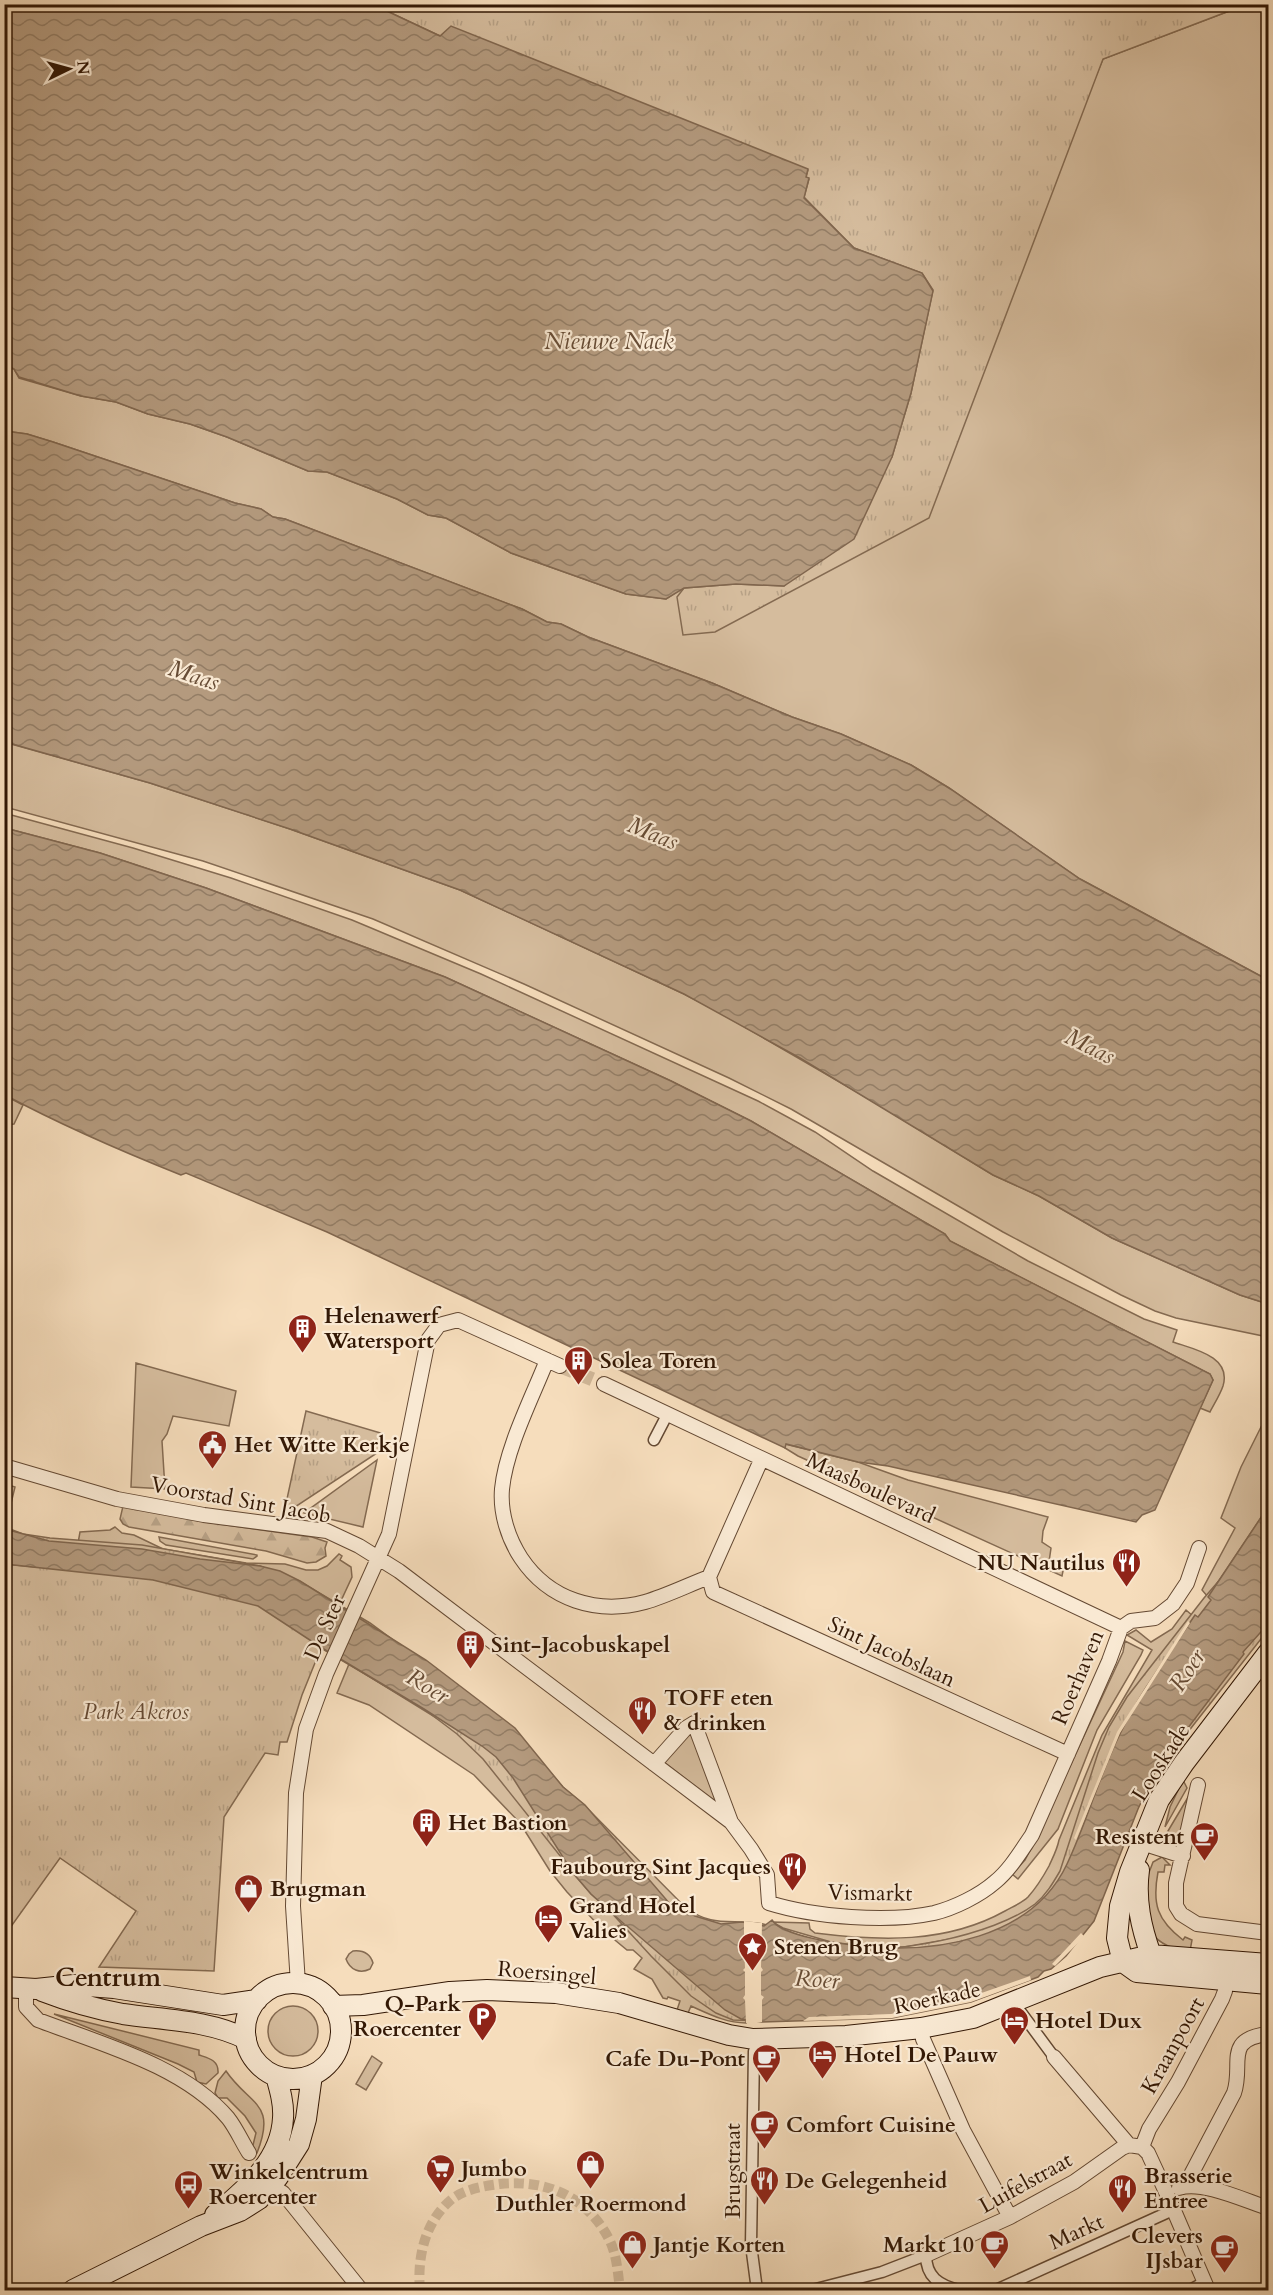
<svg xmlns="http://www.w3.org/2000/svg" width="1273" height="2295" font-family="Cardo,serif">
<defs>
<pattern id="forest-firs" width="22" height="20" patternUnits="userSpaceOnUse" patternTransform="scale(1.5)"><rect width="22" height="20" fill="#d5bc9d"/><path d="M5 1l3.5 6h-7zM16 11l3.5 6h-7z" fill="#b7a186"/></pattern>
<pattern id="park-tufts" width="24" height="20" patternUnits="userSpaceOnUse" patternTransform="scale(1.5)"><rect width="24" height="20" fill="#d5bc9d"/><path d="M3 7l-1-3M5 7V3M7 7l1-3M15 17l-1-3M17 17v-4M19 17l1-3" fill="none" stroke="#b7a186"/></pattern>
<pattern id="water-waves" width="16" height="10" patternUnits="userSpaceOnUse" patternTransform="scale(1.5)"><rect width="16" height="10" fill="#b49a7e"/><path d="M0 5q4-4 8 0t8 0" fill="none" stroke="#937d65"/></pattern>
</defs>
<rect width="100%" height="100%" fill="#f6ddbc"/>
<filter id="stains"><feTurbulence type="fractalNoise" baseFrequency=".00333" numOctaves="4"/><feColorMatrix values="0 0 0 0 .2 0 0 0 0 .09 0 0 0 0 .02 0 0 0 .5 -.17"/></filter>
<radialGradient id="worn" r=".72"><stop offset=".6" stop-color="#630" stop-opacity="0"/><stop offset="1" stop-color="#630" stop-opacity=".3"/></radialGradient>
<path fill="#d5bc9d" stroke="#846a51" stroke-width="1.5" d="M1245,5H1268V980L1080,879L949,788L911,765L841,734L792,717L712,683L588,637L561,624L547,622L522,609L285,519L273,517L261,509L235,503L53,442L27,434L5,431V365L14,369L19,378L81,396L116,402L148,414L190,424L227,437L308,471L327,472L397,499L428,515L446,518L511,553L626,594L666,599L959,406L1103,59Z
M4,742L150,783L290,829L460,890L684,994L717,1011L869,1099L993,1175L1039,1196L1112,1238L1240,1295L1268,1304V1337L1176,1318L1155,1311L1121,1295L1003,1232L791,1109L729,1078L524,984L373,919L203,861L5,807Z
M4,813L133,848L231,878L352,920L481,974L758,1101L815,1132L873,1171L1028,1261L1144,1319L1177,1330L1173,1342C1193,1349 1232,1356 1223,1386C1220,1395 1214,1404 1210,1412L1200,1408L1213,1380L1210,1374L950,1241L945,1234L751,1121L671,1081L445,977L206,888L100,853L5,828Z
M4,1095L23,1105L14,1124L5,1125Z
M136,1363L236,1391L229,1426L173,1416L167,1434L162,1441L165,1489L131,1487Z
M1268,1413V1507L1208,1597L1202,1590L1235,1528L1221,1518L1241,1467Z
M785,1444L858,1462L908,1480L1048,1517L1043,1531L1042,1542L1051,1548L1049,1562L1064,1566L1062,1576L798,1456L785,1448Z
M377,1460L363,1527L304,1513Z
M115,1527L122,1533L134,1535L163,1549L246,1563L285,1564L306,1570H318L327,1566L339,1554L342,1556L340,1560L351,1567L352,1577L339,1605L199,1559L78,1543L80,1532L110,1530Z
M159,1537L257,1555V1556L253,1559L166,1545L160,1541Z
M1186,1610L1194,1617L1054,1887L1036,1905L991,1932L904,1947H870L831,1942L783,1928L772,1922L809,1923L810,1929L815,1933C879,1941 946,1944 1005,1911C1012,1907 1022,1903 1028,1897C1036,1888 1043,1877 1049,1866C1053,1857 1057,1850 1059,1840L1102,1735L1152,1650L1127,1635L1136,1630L1151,1642L1172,1629Z
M1125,1641L1143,1650L1141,1655L1097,1730L1058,1829L1018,1879L1012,1874L1025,1860L1037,1837L1123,1652Z
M349,1664L482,1746L513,1778L573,1873L591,1894L626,1925L746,2020V2023C726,2023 709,2014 691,2006L688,2013L677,2010L680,2001L668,1997L667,1999L663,1998L652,1979L634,1969L642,1958L633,1950H627L604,1931L567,1892L550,1871L520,1823L474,1775L369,1705L337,1693Z
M690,1734L694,1738L717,1799L714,1801L664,1762L686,1736Z
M1183,1780L1187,1788L1165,1827L1170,1807Z
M1190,1794L1184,1830L1179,1839L1170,1842L1165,1836Z
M1162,1857L1170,1865H1165L1164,1872H1158C1152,1904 1157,1920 1183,1940L1185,1937L1192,1940L1190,1951C1153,1948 1140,1926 1144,1889C1145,1880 1150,1871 1153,1862Z
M353,1951C363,1950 370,1953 373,1963L370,1969C360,1974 350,1970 346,1959L349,1954Z
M268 2031a25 25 0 1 1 50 0a25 25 0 1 1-50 0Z
M54,2014L199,2050V2055C208,2058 219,2060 218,2073L206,2084L197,2082L194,2072L178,2064Z
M372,2056L382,2063L366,2090L356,2084Z
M226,2071C250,2106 277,2102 257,2153H254L250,2147L253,2145L256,2133L245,2116L227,2098H218L215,2093L218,2081Z"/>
<path fill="url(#forest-firs)" stroke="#846a51" stroke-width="1.5" d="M5,1484L15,1487L5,1528Z
M123,1506L205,1522L312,1537L327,1542L325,1548L326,1556L316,1562L307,1563L266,1551L129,1527L123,1524L120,1519Z"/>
<path fill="url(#park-tufts)" stroke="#846a51" stroke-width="1.5" d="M374,5H1245L1103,59L929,518L715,632L683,635L677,597L684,588L736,584L784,586L892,457L911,393L933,290L922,273L854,248L804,197L809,179L806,177L808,170L440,36Z
M306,1411L384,1434L380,1451L292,1509L285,1508Z
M1268,1524V1630L1173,1751L1167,1748L1148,1783L1092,1920L777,2021L733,2020L716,2013L691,1996L651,1956L565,1862L483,1759L457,1734L424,1709L321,1648L302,1695L287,1742H280L278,1755L265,1753L224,1817L214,1971L99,1967L136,1911L60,1858L5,1935V1564L35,1567L5,1561V1527L23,1534L50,1538L142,1545L260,1566L299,1581L370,1623L511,1727L563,1787L584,1805L685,1907C714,1929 731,1918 763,1924C788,1929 812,1942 837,1947C887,1957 995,1935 1035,1904C1046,1895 1053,1883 1060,1871L1098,1753L1109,1727L1127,1697L1204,1598Z"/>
<path fill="url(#water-waves)" stroke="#80664e" stroke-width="1.5" d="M5,4L374,5L440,36L451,26L808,169L806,177L809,178L804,198L854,248L922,273L933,291L911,393L892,457L854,539L784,586L736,584L684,588L666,599L626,594L511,553L446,518L428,515L397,499L327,472L308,471L227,437L190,424L148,414L116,402L81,396L19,377L14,369L4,365Z
M5,431L27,434L53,442L235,503L261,509L273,517L285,519L522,609L547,622L561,624L588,637L712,683L792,717L841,734L911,765L949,788L1080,879L1268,980V1304L1240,1295L1112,1238L1039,1196L993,1175L800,1058L684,994L460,890L290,829L150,783L5,742Z
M5,828L100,853L206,888L445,977L671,1081L751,1121L945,1234L950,1241L1210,1374L1213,1380L1155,1510L1142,1515L1136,1522L888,1466L858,1462L786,1444L785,1448L327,1232L186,1173L181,1175C121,1151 61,1125 5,1095Z
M1268,1507V1624L1243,1652L1244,1654L1172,1749L1167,1747L1138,1809L1094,1921L1066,1956L1051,1969L1044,1971L1038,1977L971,2002L892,2018L762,2022L741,2019L725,2010L626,1925L619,1928L618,1926L624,1924L591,1894L573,1873L513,1778L496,1757L482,1746L424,1709L322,1648L258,1606L153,1580L5,1564V1529L49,1541L142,1549L200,1559L260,1566L280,1571L300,1581L426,1660L515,1728L563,1787L585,1805L670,1904L695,1916L721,1924L742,1922L764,1926L772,1920C783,1937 842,1944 862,1946C935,1954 1032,1939 1067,1864C1087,1822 1099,1776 1120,1734C1140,1692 1169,1654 1195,1615L1198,1617L1211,1600L1208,1597Z"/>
<path fill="#f6ddbc" d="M1188,1621L1190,1623L1120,1733L1076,1840L1074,1838L1117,1732Z
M744,1921L762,1923L761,1967L763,1970L761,1972V1995L764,1997L762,2000V2022L746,2023L745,2000L743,1998L745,1995V1972L743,1970L745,1968L744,1945L742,1942L744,1940Z
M1081,1933L1084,1936L1081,1940L1055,1966L1052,1964Z
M1030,1976L1031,1980L971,2002L892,2018L803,2021L809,2017L891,2014L970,1997Z"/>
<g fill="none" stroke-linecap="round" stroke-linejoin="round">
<path stroke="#cfb697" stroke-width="10" stroke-dasharray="10 5" stroke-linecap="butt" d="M420,2290C417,2257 425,2221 452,2199C465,2189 484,2186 500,2184C547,2179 588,2197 610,2241C617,2256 618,2274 620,2290"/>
<path stroke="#cfb697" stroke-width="14" stroke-dasharray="14 7" stroke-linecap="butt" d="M560,1366L604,1384"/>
<defs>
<path id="pedestrian" d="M654,1440L667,1415
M1020,2011L1054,2057
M754,2051L751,2245L757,2290
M812,2290L882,2272L926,2255C926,2277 939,2285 959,2290
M996,2290L1173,2210
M1190,2290L1205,2282"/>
<path id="minor" d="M547,1360C532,1398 506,1448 502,1489C500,1513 508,1538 521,1558C549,1600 597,1615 645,1602C666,1596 688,1585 709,1577L761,1460
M604,1384L1121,1628
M4,1466L117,1499L204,1515L327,1531L359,1546L399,1571L731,1822L751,1849L767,1875L769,1903C814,1917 888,1923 934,1913C954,1908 979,1896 995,1882C1010,1870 1021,1851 1032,1835L1109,1661L1121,1628L1131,1621L1155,1618L1173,1604L1187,1583L1199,1548
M709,1577L713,1592L1068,1754
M654,1764L686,1728L694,1723L731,1822
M1198,1785L1176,1883V1906L1181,1914L1197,1924L1268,1933
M1142,1843L1183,1856
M298,1984L293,1906L296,1793L306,1729L326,1674L389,1534L428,1340L439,1325L458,1320L560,1366
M26,1989V2007L38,2020C101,2044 184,2066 228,2118C236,2128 242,2142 249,2153
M921,2028L923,2039L963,2130L1010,2217
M1054,2057L1129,2145
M1142,2147L1149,2129L1178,2082L1222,1999L1225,1991L1226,1972
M1142,2147L1148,2153L1166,2192L1208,2290
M271,2185L283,2193L361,2290
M1185,2186L1234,2093C1244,2064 1223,2039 1268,2034
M1179,2188C1202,2180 1246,2201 1268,2208
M926,2255L1010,2217L1074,2182L1122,2148L1129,2145L1142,2147"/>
<path id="secondary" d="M1139,1870C1135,1900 1141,1927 1151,1955
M1123,1962L1117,1938L1120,1906L1130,1872L1159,1800L1184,1763L1268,1653
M1123,1962L1137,1972L1268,1984
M245 2031a48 48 0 1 1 96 0a48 48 0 1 1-96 0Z
M4,1987L36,1989L74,1985L114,1988L223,2005L257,2000
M42,1991C68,2001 95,2009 123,2014C163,2020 209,2020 246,2039
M333,2006L363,2005L450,1992L487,1990L556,1993L619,2003L729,2035L753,2039L846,2036L921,2028L973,2018L1100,1967L1151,1955L1268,1964
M215,2215C245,2190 281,2161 283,2118C284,2104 280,2090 276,2076
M73,2290L201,2226L240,2211L259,2199L278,2177L299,2144L306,2119L312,2075"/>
</defs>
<use href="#pedestrian" stroke="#644933" stroke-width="13"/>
<use href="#minor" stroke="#644933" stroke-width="16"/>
<use href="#secondary" stroke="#331805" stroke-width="22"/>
<use href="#pedestrian" stroke="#f9e9d3" stroke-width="10"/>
<use href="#minor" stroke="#f9e9d3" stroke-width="14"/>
<use href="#secondary" stroke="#f9e9d3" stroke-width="20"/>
</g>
<defs>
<symbol id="building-pin" viewBox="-11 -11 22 30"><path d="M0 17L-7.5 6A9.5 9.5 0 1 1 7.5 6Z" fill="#8f2418" stroke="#f9e9d3"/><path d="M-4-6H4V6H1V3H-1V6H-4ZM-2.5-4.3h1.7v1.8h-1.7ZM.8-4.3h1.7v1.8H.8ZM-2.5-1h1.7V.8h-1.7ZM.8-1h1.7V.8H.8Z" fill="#fff"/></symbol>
<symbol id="civic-pin" viewBox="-11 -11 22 30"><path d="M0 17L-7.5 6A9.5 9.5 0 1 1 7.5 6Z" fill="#8f2418" stroke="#f9e9d3"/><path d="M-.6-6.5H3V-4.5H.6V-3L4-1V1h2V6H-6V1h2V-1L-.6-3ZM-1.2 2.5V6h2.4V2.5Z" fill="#fff"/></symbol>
<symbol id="restaurant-pin" viewBox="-11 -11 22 30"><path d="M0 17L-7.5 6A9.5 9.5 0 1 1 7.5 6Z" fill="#8f2418" stroke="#f9e9d3"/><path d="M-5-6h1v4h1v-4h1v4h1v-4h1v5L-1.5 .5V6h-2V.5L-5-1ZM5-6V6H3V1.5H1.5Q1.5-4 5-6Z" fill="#fff"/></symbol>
<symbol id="cafe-pin" viewBox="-11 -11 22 30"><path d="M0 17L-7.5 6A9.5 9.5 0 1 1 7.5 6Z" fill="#8f2418" stroke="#f9e9d3"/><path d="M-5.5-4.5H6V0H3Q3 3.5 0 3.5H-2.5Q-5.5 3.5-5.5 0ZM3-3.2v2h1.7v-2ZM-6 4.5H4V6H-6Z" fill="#fff"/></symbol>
<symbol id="shop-pin" viewBox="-11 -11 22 30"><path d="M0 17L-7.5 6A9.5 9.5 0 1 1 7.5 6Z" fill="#8f2418" stroke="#f9e9d3"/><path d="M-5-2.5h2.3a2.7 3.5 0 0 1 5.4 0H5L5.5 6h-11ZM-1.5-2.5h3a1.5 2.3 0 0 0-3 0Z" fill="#fff"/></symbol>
<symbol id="hotel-pin" viewBox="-11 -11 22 30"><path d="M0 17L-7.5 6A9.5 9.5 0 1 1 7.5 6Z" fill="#8f2418" stroke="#f9e9d3"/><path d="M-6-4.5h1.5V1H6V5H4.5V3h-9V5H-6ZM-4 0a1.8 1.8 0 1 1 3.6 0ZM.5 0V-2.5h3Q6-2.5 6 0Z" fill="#fff"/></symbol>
<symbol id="sight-pin" viewBox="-11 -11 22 30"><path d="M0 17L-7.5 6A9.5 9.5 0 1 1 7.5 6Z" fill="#8f2418" stroke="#f9e9d3"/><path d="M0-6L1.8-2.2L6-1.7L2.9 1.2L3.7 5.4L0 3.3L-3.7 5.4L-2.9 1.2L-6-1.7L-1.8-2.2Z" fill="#fff"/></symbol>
<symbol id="parking-pin" viewBox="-11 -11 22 30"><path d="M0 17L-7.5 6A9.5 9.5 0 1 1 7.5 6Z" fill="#8f2418" stroke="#f9e9d3"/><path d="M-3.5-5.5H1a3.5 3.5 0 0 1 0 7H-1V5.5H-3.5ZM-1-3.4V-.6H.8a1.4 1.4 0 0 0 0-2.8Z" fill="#fff"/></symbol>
<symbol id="supermarket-pin" viewBox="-11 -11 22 30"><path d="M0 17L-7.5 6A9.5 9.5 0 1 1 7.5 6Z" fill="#8f2418" stroke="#f9e9d3"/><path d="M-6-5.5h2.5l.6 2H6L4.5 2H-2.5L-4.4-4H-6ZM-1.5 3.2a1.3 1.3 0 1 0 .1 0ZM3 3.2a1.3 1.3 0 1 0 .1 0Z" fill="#fff"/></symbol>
<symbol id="bus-pin" viewBox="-11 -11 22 30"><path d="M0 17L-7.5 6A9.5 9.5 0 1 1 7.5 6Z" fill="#8f2418" stroke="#f9e9d3"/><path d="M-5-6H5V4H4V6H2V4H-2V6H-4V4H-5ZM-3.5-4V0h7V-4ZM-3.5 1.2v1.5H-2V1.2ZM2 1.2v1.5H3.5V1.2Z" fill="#fff"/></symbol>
</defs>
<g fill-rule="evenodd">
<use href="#building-pin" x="286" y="1312" width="33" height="45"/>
<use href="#building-pin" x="562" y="1344" width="33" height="45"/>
<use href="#civic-pin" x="196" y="1428" width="33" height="45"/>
<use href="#restaurant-pin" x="1110" y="1546" width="33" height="45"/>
<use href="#building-pin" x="454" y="1628" width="33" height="45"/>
<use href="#restaurant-pin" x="626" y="1694" width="33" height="45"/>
<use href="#building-pin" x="410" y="1806" width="33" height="45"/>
<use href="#cafe-pin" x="1188" y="1820" width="33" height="45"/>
<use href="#restaurant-pin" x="776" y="1850" width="33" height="45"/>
<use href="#shop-pin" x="232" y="1872" width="33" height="45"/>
<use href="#hotel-pin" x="532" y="1902" width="33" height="45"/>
<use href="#sight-pin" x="736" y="1930" width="33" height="45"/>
<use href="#parking-pin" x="466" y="2000" width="33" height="45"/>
<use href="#hotel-pin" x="998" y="2004" width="33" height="45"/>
<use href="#hotel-pin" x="806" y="2038" width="33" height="45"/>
<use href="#cafe-pin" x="750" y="2042" width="33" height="45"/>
<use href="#cafe-pin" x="748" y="2108" width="33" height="45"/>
<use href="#shop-pin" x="574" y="2148" width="33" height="45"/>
<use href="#supermarket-pin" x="424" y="2152" width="33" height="45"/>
<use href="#restaurant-pin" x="748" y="2164" width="33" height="45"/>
<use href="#bus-pin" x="172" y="2168" width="33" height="45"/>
<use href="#restaurant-pin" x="1106" y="2172" width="33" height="45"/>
<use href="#shop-pin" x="616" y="2228" width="33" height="45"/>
<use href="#cafe-pin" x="978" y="2228" width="33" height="45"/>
<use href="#cafe-pin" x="1208" y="2232" width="33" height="45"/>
</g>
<g text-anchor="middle" stroke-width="4.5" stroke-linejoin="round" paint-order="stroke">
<g font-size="22" font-weight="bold" fill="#331805" stroke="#f9e9d3" text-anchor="start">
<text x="324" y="1323">Helenawerf<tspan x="324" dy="25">Watersport</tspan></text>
<text x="600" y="1368">Solea Toren</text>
<text x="234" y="1452">Het Witte Kerkje</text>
<text x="1105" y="1570" text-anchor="end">NU Nautilus</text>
<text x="491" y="1652">Sint-Jacobuskapel</text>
<text x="664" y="1705">TOFF eten<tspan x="664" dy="25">&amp; drinken</tspan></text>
<text x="448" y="1830">Het Bastion</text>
<text x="1184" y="1844" text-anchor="end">Resistent</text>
<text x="771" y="1874" text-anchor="end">Faubourg Sint Jacques</text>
<text x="270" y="1896">Brugman</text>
<text x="569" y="1913">Grand Hotel<tspan x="569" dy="25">Valies</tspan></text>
<text x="774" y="1954">Stenen Brug</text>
<text x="461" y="2011" text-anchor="end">Q-Park<tspan x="461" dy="25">Roercenter</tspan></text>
<text x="1035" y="2028">Hotel Dux</text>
<text x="844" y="2062">Hotel De Pauw</text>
<text x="745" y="2066" text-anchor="end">Cafe Du-Pont</text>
<text x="786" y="2132">Comfort Cuisine</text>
<text x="461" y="2176">Jumbo</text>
<text x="209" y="2179">Winkelcentrum<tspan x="209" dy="25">Roercenter</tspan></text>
<text x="1144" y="2183">Brasserie<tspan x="1144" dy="25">Entree</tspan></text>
<text x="785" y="2188">De Gelegenheid</text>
<text x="591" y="2211" text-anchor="middle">Duthler Roermond</text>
<text x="1203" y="2243" text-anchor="end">Clevers<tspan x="1203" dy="25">IJsbar</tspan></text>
<text x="653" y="2252">Jantje Korten</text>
<text x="974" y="2252" text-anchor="end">Markt 10</text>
</g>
<g font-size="22" fill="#331805" stroke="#f9e9d3">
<text transform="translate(871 1487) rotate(25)" y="8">Maasboulevard</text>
<text transform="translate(241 1499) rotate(10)" y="8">Voorstad Sint Jacob</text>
<text transform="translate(324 1627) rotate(-66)" y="8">De Ster</text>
<text transform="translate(892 1651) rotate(25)" y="8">Sint Jacobslaan</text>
<text transform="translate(1077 1677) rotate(-67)" y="8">Roerhaven</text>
<text transform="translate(1160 1762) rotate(-57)" y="8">Looskade</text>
<text transform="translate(870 1892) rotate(1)" y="8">Vismarkt</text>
<text transform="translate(547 1972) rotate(5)" y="8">Roersingel</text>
<text transform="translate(937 1997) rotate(-12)" y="8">Roerkade</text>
<text transform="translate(1172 2045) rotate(-61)" y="8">Kraanpoort</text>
<text transform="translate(732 2171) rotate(-90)" y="8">Brugstraat</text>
<text transform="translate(1025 2182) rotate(-29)" y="8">Luifelstraat</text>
<text transform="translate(1076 2231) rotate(-24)" y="8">Markt</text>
</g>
<g font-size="22" font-style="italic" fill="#644933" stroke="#f9e9d3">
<text x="136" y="1719">Park Akcros</text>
</g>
<g font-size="24" font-style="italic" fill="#674c35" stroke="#f9e9d3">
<text x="609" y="349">Nieuwe Nack</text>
<text transform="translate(194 675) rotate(18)" y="8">Maas</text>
<text transform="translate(653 833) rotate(22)" y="8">Maas</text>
<text transform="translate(1090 1046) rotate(26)" y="8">Maas</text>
<text transform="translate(1187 1670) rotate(-57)" y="8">Roer</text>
<text transform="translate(428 1686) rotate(31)" y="8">Roer</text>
<text transform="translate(817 1979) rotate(4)" y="8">Roer</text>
</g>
<g font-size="26" font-weight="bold" fill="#331805" stroke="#f9e9d3">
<text x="108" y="1986">Centrum</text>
</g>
</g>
<rect width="1273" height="2295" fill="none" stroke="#f6ddbc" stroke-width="24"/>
<rect x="6" y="6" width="1261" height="2283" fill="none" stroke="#331805" stroke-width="3"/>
<rect x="12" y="12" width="1249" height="2271" fill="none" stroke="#331805" stroke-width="1.5"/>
<g transform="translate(69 69) rotate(85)" stroke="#f9e9d3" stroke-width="4.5" paint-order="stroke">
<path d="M0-4.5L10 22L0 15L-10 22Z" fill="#331805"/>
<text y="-9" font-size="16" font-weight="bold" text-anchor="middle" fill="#331805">N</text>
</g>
<rect width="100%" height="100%" filter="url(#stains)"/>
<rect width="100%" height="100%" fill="url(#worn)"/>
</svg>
